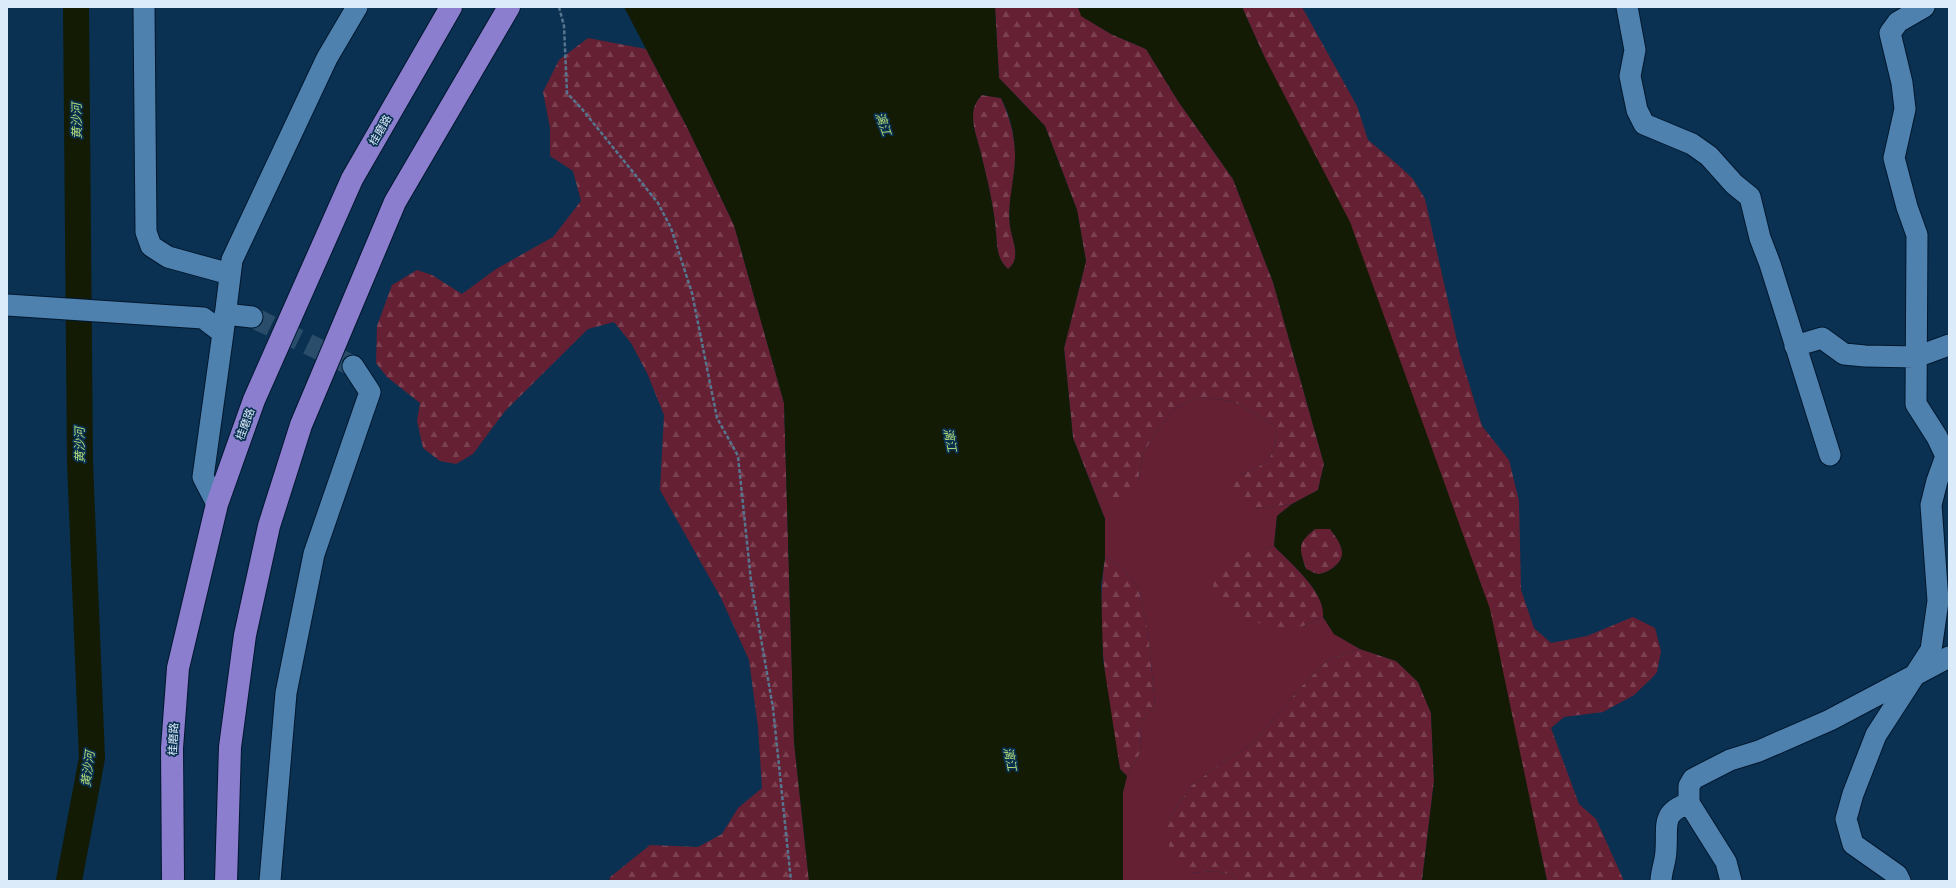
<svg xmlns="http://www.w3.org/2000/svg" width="1956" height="888" font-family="'Fira Sans','Noto Sans SC',sans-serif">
<defs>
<pattern id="forest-firs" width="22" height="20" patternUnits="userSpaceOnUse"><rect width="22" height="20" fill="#662033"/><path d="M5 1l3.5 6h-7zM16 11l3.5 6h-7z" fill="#7b4151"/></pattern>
</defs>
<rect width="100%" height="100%" fill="#0a3151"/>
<path fill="#662033" d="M1200,397L1233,401L1276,426C1278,459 1265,466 1237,476L1253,509L1292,504L1277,516L1274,546L1223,559L1303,626L1323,617L1334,634L1360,649L1328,660L1302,686L1253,743L1219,765L1192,785L1167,821L1189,873L1215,871L1234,875L1237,881H1123V792L1127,776L1140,753L1141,722L1155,705L1148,631L1138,587L1122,568L1105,557V519L1090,481L1108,498L1138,481L1143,453L1158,429L1176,408Z"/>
<path fill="url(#forest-firs)" d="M995,7H1078L1082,16L1111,34L1146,49L1178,101L1233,179L1273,282L1324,464L1318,490L1292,504L1253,509L1234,497V485L1237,476C1265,466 1278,459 1276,426L1233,401L1200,397L1176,408L1158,429L1143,453L1138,481L1128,498H1108L1090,481L1073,438L1064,348L1086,261L1077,210L1045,126L999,78Z
M1242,7H1302L1357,106L1368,140L1397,164L1413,179L1425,199L1460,354L1482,426L1509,460L1519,501L1521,590L1534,628L1551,643L1587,636L1633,617L1655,628L1661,651L1657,672L1653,677L1634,695L1603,712L1564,717L1551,728L1579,804L1596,819L1624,881H1547L1539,844L1264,56Z
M588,38L646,49L688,129L734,225L784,403L794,742L809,881H611L609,878L650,845L698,847L722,834L738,808L762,788L758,727L749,660L721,598L660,490L664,415L647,373L631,343L614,322L588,329L505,411L473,454L456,464L440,461L423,448L417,421L420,403L387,377L376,363L377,326L392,285L417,270L432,275L462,294L496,269L553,237L581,201L573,171L550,156V128L543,92L559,60Z
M982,95L1001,98C1009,116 1014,132 1015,152C1016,176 1007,201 1010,226C1012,240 1022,259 1008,269C997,259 997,247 996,233C994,207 988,183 982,158C979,143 973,131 973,116C973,107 976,101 982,95Z
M1315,529H1330C1335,536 1343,545 1342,555C1341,564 1327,574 1318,574C1315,574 1309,570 1306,569C1299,548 1296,543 1315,529Z
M1274,546C1290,563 1326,592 1323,617L1303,626L1282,631L1242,617L1214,600L1213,577L1223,558Z
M1105,557L1122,568L1138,587L1148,631L1155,705L1141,722L1140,753L1127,776L1120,769C1107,700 1095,627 1105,557Z
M1360,649L1396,661L1418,682L1431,713L1434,781L1422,881H1237L1234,875L1215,871L1189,873L1170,856L1167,821L1192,785L1219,765L1253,743L1302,686L1328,660Z"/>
<path fill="#131b05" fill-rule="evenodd" d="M624,7H995L999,78L1045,126L1077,210L1086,261L1064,348L1073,438L1105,519V557L1101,585L1103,659L1120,769L1127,776L1123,792V881H809L794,742L784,403L734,225L688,129ZM982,95L1001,98C1010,115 1014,132 1015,152C1016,176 1007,201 1010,226C1012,240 1022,259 1008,269C997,260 997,246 996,233C994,207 988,183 982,158C979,143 973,131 973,116C973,107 976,101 982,95Z
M1078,7H1242L1264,56L1350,222L1490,609L1547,881H1422L1434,781L1431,713L1418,682L1396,661L1360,649L1334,634L1323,617C1326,592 1290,563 1274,546L1277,516L1292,504L1318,490L1324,464L1273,282L1233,179L1178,101L1146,49L1111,34L1081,16ZM1315,529H1330C1335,536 1343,545 1342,555C1341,564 1327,574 1318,574C1315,574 1309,570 1306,569C1299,549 1297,543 1315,529Z"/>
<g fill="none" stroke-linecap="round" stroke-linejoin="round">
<path stroke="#131b05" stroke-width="26" d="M69,881L92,758L80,462L76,7"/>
<path stroke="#294d6a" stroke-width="21" stroke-dasharray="21 10" stroke-linecap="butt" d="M252,317L353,366"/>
<defs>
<path id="minor" d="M144,7L146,232L151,246L168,257L230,274
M1627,7L1635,50L1630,76L1637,110L1644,124L1692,144L1709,156L1734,184L1750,197L1760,238L1770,264L1830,455
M7,305L203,318L223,333L203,477L217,504
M225,314L252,317
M223,333L232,260L327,58L357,7
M1795,346L1822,338L1844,354L1865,356L1916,357L1949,345
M1689,803L1726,862L1731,881
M270,881L286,693L314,554L370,392L353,366
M1661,881C1661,871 1666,861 1666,850C1668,826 1660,813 1689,803V786L1693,779L1730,760L1759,751L1830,720L1949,657
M1900,881L1897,875L1853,844L1846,819L1853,794L1876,735L1931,650L1938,601L1931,505L1937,481L1946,456L1937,437L1916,404L1917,235L1907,207L1894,158L1905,109L1902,83L1890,33L1898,22L1924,7"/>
<path id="major" d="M173,881L172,748L178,668L217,504L254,400L352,179L451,7
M226,881L230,747L245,635L269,526L301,425L395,202L509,7"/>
</defs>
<use href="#minor" stroke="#00182e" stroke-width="23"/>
<use href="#major" stroke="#00182e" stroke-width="24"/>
<path stroke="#56758e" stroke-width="2.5" stroke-dasharray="4 2" stroke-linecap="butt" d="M559,7L564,26L567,93L582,109L658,203L671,228L692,293L717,418L738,456L751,581L773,708L791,881"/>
<use href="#minor" stroke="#4f81af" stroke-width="21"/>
<use href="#major" stroke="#8b7ece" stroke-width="22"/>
</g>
<g text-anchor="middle" stroke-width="3.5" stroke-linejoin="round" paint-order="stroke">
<g font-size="11" fill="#dbebfa" stroke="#0a3151">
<text transform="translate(380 130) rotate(-60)" y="4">桂磨路</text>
<text transform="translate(245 424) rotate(-70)" y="4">桂磨路</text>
<text transform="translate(173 739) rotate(-87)" y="4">桂磨路</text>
</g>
<g font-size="12" font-style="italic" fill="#b0d976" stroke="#0a3151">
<text transform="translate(77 121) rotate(-91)" y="4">黄沙河</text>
<text transform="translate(883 124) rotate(70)" y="4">漓江</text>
<text transform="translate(950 440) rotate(79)" y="4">漓江</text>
<text transform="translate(80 445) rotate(-91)" y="4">黄沙河</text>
<text transform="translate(1010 759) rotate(79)" y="4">漓江</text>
<text transform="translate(88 769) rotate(-83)" y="4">黄沙河</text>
</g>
</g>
<rect width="1956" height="888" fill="none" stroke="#dbebfa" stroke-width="16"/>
</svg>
